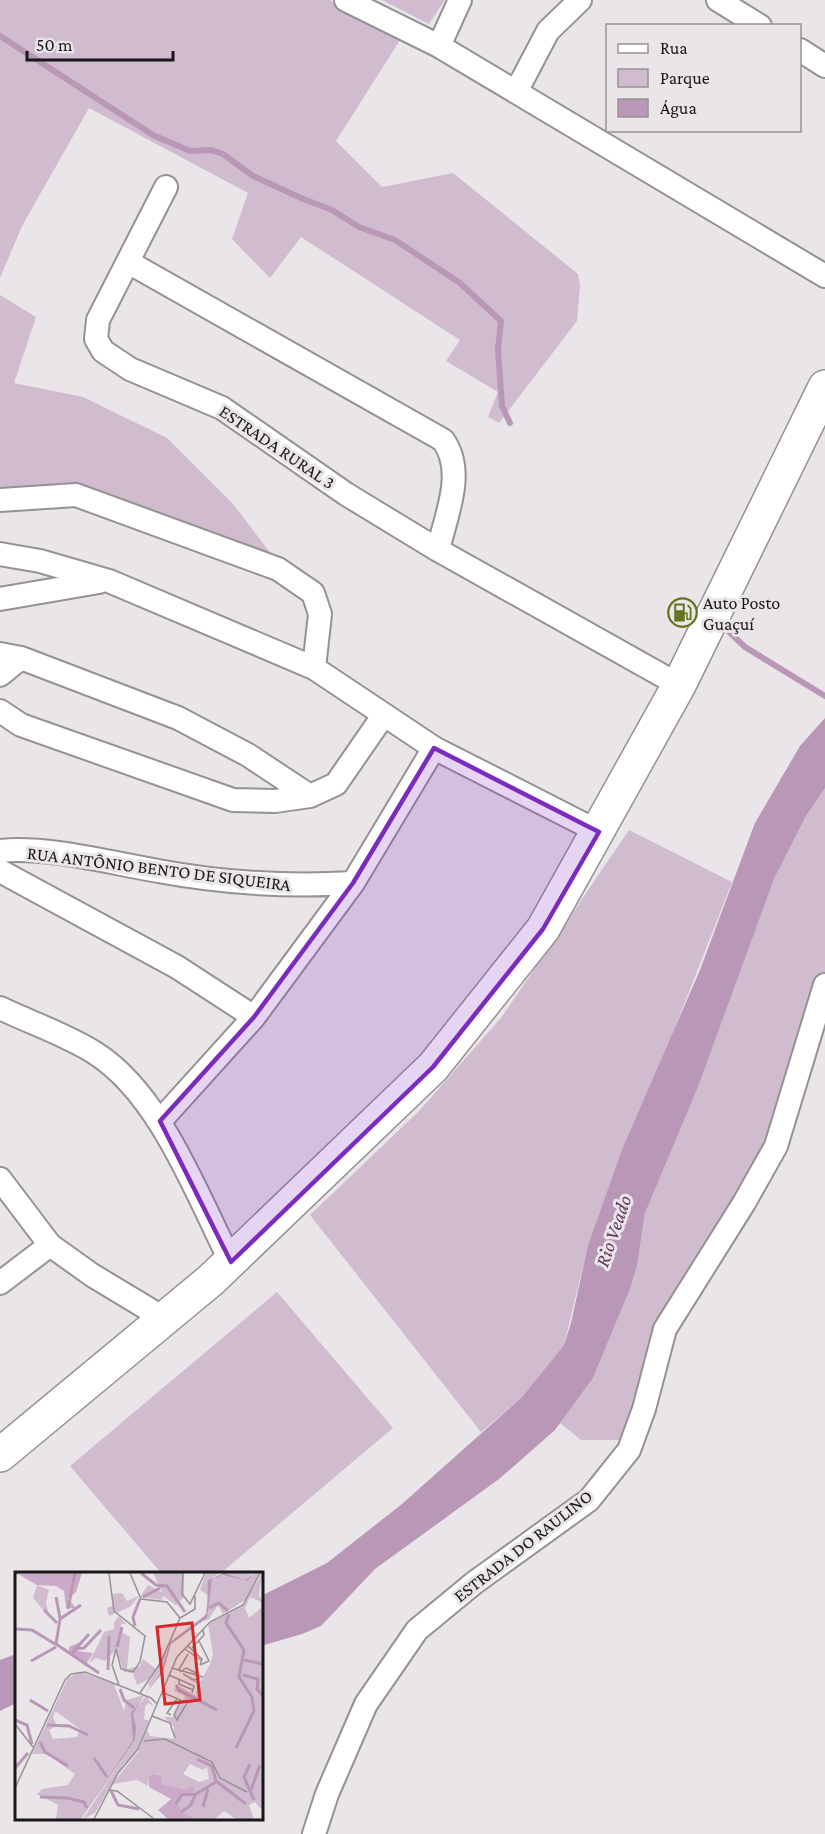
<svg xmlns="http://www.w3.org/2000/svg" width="825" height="1834" font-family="'Crimson Pro',serif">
<rect width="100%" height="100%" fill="#e9e5e8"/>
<path fill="#d1bbcf" d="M0,0H330L400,40L336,141L382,187L453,173L578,274L580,286L577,321L499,423L488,417L498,392L446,361L460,340L301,237L270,278L232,239L248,193L89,108L22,226L0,278Z
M382,0H445L429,24Z
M0,295L36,317L14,383L83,397L167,438L233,504L275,559L107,505L44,504L0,511Z
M825,788V990L759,1163L697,1272L627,1440H581L560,1423L593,1378L630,1289L637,1266L645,1213L774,879L806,816Z
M629,830L732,882L658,1071L621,1152L588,1245L564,1345L522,1397L481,1432L310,1215L419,1111L501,1018Z
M277,1292L393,1428L221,1573H161L70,1466Z"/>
<path fill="#b997b6" d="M825,718V788L806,816L774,879L697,1089L645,1213L637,1266L630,1289L593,1378L555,1430L499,1479L375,1569L321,1626L302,1634L261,1646V1596L327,1563L402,1504L522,1397L564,1345L571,1323L588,1245L621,1152L700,970L755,823L800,746Z
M16,1654V1703L0,1711V1660Z"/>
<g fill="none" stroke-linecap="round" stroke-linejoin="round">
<path stroke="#b997b6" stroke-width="6" d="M0,36L153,135L190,151L211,150L223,154L253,176L301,198L332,210L359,227L395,240L460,283L501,321L498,349L502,406L510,423
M724,627L745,647L825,696"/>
<defs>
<path id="minor" d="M346,0L439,46L825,276
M718,0L760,26
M439,46L460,0
M800,50L825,66
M516,92L548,31L580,0
M166,187L98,320L96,339L103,351L130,369L222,408L346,494L438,550L679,685
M128,262L443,440C466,472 446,515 438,550
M0,500L76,495L278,569L313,593L320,614L314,668
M0,554L40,561L109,581L314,668L434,748L599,832
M0,599L99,582
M0,654L21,658L178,718L248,755L310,796
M0,675L21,658
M0,711L21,725L233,800L275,801L310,796L336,784L383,716
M0,851C47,846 111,863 158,871C223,883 287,887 353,883
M0,871L177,967L254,1017
M0,1008C31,1023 67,1035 95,1053C160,1094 197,1195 231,1262
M160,1121L254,1017L353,883L434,748
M0,1179L50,1245L92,1275L165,1319
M0,1283L50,1245
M314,1834L327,1794L366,1704L417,1630L474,1583L589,1500L629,1450L644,1409L665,1329L744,1203L776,1146L825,985"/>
<path id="highway" d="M0,1455L211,1280L433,1067L543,929L679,685L825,387"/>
</defs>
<use href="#minor" stroke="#959294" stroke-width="26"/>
<use href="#highway" stroke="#959294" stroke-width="36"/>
<use href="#minor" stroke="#fff" stroke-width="22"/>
<use href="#highway" stroke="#fff" stroke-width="33"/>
</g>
<path fill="#7b2cbf" fill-opacity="0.2" stroke="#7b2cbf" stroke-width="4.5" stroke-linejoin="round" d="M434,748L599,832L543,929L433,1067L231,1262L160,1121L254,1017L353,883Z"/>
<defs>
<symbol id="fuel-ring" viewBox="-11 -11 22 22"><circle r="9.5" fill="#e9e5e8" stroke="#667420" stroke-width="1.5"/><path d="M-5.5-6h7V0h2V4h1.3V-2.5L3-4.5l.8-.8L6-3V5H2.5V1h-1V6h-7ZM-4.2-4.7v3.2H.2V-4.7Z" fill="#667420"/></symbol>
</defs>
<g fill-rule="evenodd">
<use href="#fuel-ring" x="666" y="596" width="33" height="33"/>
</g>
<g text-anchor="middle" stroke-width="6" stroke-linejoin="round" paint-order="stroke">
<g font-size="18" fill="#191819" stroke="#e9e5e8">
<text transform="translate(277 447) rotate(34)" y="6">ESTRADA RURAL 3</text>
<text transform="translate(159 869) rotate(7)" y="6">RUA ANTÔNIO BENTO DE SIQUEIRA</text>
<text transform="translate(523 1546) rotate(-38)" y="6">ESTRADA DO RAULINO</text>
</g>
<g font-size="18" fill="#191819" stroke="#e9e5e8" text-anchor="start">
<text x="703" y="609">Auto Posto<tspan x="703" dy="21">Guaçuí</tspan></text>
</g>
<g font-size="20" font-style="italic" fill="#623560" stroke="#e9e5e8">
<text transform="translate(613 1231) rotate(-71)" y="7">Rio Veado</text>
</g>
</g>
<g transform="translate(15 1572)">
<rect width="248" height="248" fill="#e9e5e8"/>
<path d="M138,1H169V25L161,33L148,24L147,28L125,25L133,13L147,20ZM191,1H237L230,8L205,1L193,8L194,24L185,18ZM239,1H245L233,26L208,42L203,33L194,47L189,49L197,7L206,3L232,9ZM247,1L244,24L248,28L247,238L240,230L234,233L239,247H221L209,239L200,247H180L166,239L163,231L166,223L178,220L177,215L167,217L146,212V202L134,203L133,214L122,208L97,212L123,180L132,158L135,164L159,167V155L149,145H158L166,129L171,134L173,131L168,128L170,124L159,119L162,113L181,124L182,112L171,106L186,109L195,92L198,82L193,52L228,34ZM235,25L246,30V36L234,46L230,36ZM175,192L188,198L192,195L194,207L184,210L168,202ZM22,13L34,18L31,31L35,46L18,26ZM107,21L112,29L124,24L115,35L94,44L92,36L98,34V22ZM104,44L111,52H106V60L115,65L112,97L125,94L128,87L141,97L154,70L147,97L135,114L133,112L138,105L122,113L118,101L109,100L101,78L90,89L81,86L74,91L89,60L99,57V50ZM65,100L99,112L109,139L111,128L129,123L118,137V168L66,247H41L43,233L22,222L27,217L53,213L60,202L32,182H17L53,106ZM40,139L65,157L62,165L38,167L34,158L42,154L38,145ZM131,124L139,134L133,131L130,135L129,147L134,149L122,178L107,194L80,241L68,247L120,168L118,140Z" fill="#d1bbcf" fill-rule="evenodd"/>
<path d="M0,1H67L61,20L53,27L61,36H51L49,19L41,14L22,13L3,2L0,4ZM65,70L63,79L78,81L70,94L54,80V75ZM138,202L147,203L146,212L168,217L178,214V220L166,223L163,231L166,239L180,247H153L143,238L156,227L134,215V204Z" fill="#cba9c9"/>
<path d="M209,1L230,8L239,1L232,9L207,3L197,7L192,46L156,72L148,100L130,122L147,98L155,70L192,42L193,8ZM129,123L118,142L121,155L120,168L66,247L118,168L116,141Z" fill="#b997b6"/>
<path fill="none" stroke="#b997b6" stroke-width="3" d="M126,1L141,13L152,14L170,40M41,25L45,46M128,25L145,16M66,33L45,47L41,72L84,101M194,36L204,31L213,39M53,37L60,1M29,38L42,51M214,42L211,51L229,78L224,105L237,125L239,139L221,176M120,54L118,45L125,27M0,57L17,58L40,72M102,75L107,55M59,77L69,76L86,58M57,81L74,62M229,88L248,92M16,89L41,75M93,98L94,64M228,103L243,107L242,117L248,124M161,113L164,118L202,138M105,117L109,128L119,136M15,128L33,139M0,148L12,153L17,172M32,153L54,154L73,163M25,170L30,180L53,194M79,186L92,205M182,187L197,194L201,209M235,192L229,205L239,228M0,196L13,181M201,209L231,232M236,218L245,193M96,219L103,233L124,237M25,225L53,226L69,230L72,236M161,232L167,223L181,222L201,210M188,235L193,217M166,240L175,234L181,222"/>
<path fill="none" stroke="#969395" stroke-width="1.5" d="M94,1L99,39L130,64L125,90L118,100L106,97L101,77M115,1L126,27L152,30L165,46M168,1L167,22L175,32L190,1M184,69L194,89L185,93M173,74L187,87L185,93M177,76L189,63L188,58M101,77L97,93L104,113M170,77L187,89M157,96L188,105M163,99L173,82M165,100L171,96L181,101M168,102L179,108L185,106M154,103L179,114L177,121M164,107V112L178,118M147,120L172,131L162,148L159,143L166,128M125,121L146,90L165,46L180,37V24M142,132L162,85L195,50L228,33L245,1M156,143L152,141L162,127M137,144L155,151L160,166M0,152L18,175M129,169L150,167L197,190L205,206L232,220M0,216L50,108L56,102L70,100L136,126L142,132M94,218L102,219L138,246M79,247L103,201L123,177L142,132"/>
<path fill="#d62828" fill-opacity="0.15" stroke="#d62828" stroke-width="3" d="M177,51L185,128L150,132L142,55Z"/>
<rect width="248" height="248" fill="none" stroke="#191819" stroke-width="3"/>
</g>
<rect x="606" y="24" width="195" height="108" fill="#e9e5e8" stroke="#969395" stroke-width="1.5"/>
<rect x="618" y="44" width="30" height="9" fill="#ffffff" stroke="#969395" stroke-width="1.5"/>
<text x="660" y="54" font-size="18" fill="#191819">Rua</text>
<rect x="618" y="69" width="30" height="18" fill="#d1bbcf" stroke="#969395" stroke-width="1.5"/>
<text x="660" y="84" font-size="18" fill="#191819">Parque</text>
<rect x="618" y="99" width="30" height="18" fill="#b997b6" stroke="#969395" stroke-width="1.5"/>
<text x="660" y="114" font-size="18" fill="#191819">Água</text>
<path d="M27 51v9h146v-9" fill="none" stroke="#191819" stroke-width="3"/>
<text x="36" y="51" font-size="18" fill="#191819" stroke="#e9e5e8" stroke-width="4.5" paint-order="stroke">50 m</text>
</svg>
